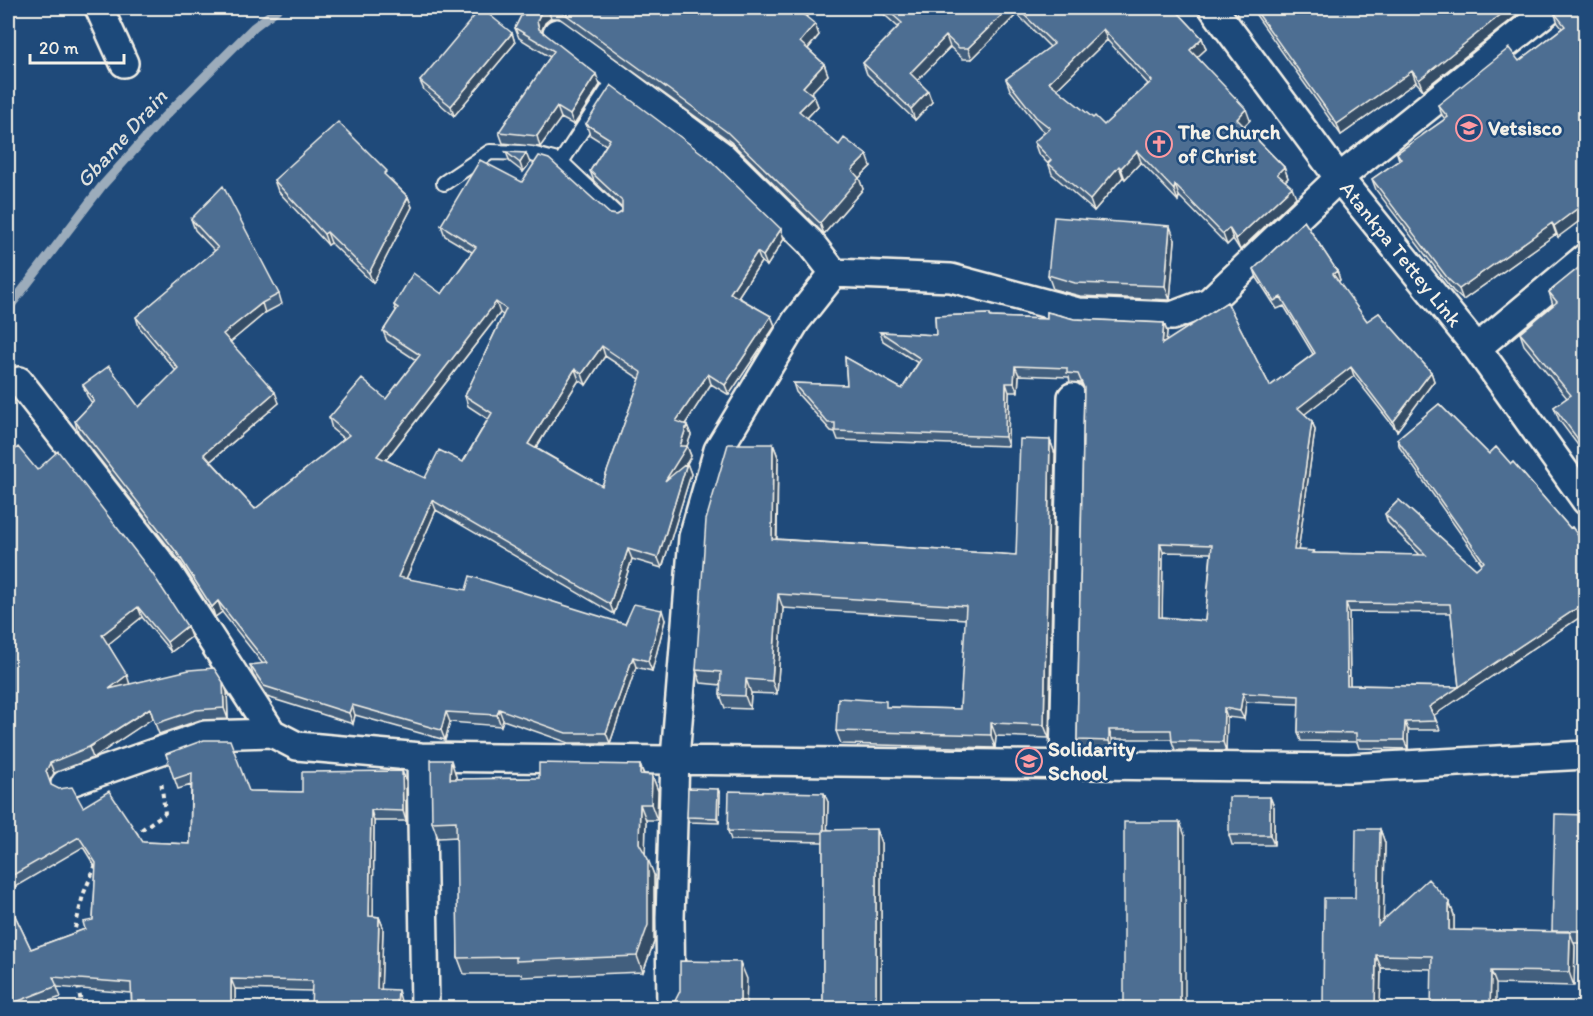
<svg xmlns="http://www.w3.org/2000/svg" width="1593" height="1016" font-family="Itim,sans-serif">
<rect width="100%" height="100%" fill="#1f4a7a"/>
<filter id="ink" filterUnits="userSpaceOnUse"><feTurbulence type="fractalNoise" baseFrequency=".0167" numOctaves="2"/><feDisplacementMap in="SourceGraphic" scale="12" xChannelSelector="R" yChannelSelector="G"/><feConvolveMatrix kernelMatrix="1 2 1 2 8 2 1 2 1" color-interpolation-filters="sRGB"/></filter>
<g filter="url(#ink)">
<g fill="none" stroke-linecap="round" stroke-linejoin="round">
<path stroke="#9cacbb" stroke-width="9" d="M8,309L102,186L164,117L254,27L279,8"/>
<defs>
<path id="service" d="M561,162L617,76
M444,183L490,152L528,153L561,162L619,217"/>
<path id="minor" d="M99,8L124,63
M1213,8L1339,178L1477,348L1586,501
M557,33L721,155L810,242L834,273
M1477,348L1586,257
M19,381L169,574L272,733L297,746L421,757L1349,768L1586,755
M421,757L425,1008
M1064,764L1072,397
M65,784L205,735L272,733
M671,1008L670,918L675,758L693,537L718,450L796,321L834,273L951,278L1078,312L1172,316L1209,302L1339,178L1551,8"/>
</defs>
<use href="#service" stroke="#f4f1e8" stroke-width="18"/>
<use href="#minor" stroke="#f4f1e8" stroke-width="32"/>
<path stroke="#f4f1e8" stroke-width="4" stroke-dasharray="4.5 4.5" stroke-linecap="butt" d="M134,835L165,813L161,780
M73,937L83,895L97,862
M78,986L82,1008"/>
<use href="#service" stroke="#1f4a7a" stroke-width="14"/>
<use href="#minor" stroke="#1f4a7a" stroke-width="27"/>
</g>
<path fill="#425f7e" stroke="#f4f1e8" stroke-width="1.5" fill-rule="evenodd" d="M525,8H814L806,17L819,35L808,49L824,64L828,75L811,93L814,96L818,106L807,118L839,145L871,166L859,178L863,189L824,234L731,142L559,18H551L545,23L542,31L600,85L574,125L561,118L540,147L503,143L499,132L550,57L519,38L515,28Z
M877,8H1174L1202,38L1206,49L1197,57L1250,120L1244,126L1284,167L1288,178L1285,181L1296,197L1240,250L1233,239L1227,245L1179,196L1178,201L1141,162L1125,179L1123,177L1094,211L1052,174L1049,165L1038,153L1034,142L1045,132L1040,128L1010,90L1006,79L1050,47L1017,14L972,59H963L950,47L917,80L932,102L915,120L867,74L863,63L898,27ZM1107,40L1148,84L1104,125L1093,118L1057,89Z
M1251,8H1526L1423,90L1416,82L1341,135Z
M1586,8L1558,237L1556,234L1463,300L1453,291L1376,190L1372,179L1399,160L1397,153L1445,119L1442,115L1438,105L1519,61L1562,28L1558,23L1554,12Z
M512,33L515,43L454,116L424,90L420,81Z
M586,124L784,239L767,266L761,262L738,297L771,316L775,326L729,395L711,384L685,424L687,425L691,435L687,446L691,456L687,464L691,474L662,568L632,559L614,614L436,510L406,579L625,624L665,620L652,671L636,667L610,743H569L503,720L501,726L450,722L445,740L355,715L353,724L267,697L253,675L250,665L263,664L222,612L215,617L182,564L78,432L75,421L92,403L87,396L83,385L139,407L176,371L139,327L136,317L215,251L195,230L191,219L279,294L282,304L265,313L230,342L279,403L211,461L255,509L344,439L332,429L329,418L386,399L416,360L387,341L383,331L396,311L394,305L442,294L472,252L445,236L441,225L522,182L610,214L617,215L622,212V208L594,181L590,171L606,145L590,135ZM500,313L503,315L465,396L468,406L488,419L463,462L425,478L386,460ZM605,356L640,379L602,486L536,448L579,380L586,385Z
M506,152L530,163L523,172L510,162Z
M390,179L408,197L412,207L373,283L331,243L328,245L278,191L274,180Z
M1304,221L1337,271L1340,280L1338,282L1367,321L1379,313L1431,372L1434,381L1397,431L1354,376L1304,414L1312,421L1315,430L1298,550L1314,551L1315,553L1420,555L1388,523L1385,514L1399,500L1476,569L1482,564L1400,448L1397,439L1439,404L1489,454L1496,447L1511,464L1513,462L1570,528L1572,527L1586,547V613L1434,715L1440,730H1408V749L1359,748L1357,742L1301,741L1298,732L1299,704L1246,702L1244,719L1227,717L1226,751L1175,750L1171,739H1112V749H1080L1077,740L1084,390L1081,383L1070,382L1069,377L1019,375L1018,392H1009L1008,446L838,440L835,432L831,431L796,392L793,383L847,385L845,357L902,389L918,363L883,341L880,332L936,335L935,316L990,314L991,317L1047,319V312L1074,319L1164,323L1167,332L1166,342L1227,302L1270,386L1313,354L1284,306L1277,309L1257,278L1254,269ZM1163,552L1211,553L1205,621L1162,617ZM1349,612L1451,613L1459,687L1350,685Z
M1175,240L1170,300L1080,296L1053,289L1048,275Z
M1586,262V456L1559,420L1554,407L1567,398L1524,345L1520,333L1553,305L1549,292Z
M1050,440L1055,454L1049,738L996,736L995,748L841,744L836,731L888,707L960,709L966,619L783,608L777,694L751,693L750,709L725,708L720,695L721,685L701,683L696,670L773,444L778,457L777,539L1016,555Z
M8,456L37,470L187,626L191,637L171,652L142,617L108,644L130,684L227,692L228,719L200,720L159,734L153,718L93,758L54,773L49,782L51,785L83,807L143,842L190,844L191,785L178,789L166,754L249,791L302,792L402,771L406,781V821H374L373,916L379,917L383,927L381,990L401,1001L311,991L235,989V1008H132L131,993L57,987L61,997L29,1008H12L8,998V901L31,949L85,929L93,920L96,868L83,847L8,891Z
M640,765L644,774L652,775L658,791L657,820H646L645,854L654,875V942L643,972L522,977L521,974H464L458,958L457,837L438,838L432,822L456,776V779L539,778Z
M718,789L720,794L719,823L689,822L687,817Z
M1270,797L1274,807V845H1232L1229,835Z
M828,802L827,829L881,843V1008H823V842L731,840L728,831Z
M1586,815V943H1574L1575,946L1574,986L1496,984L1432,969L1381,968L1380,1008H1323L1355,898L1380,829L1385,843L1383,920L1449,902L1454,915V930L1552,932V931Z"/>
<path fill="#364d66" stroke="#f4f1e8" stroke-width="1.5" d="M547,8L551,18L545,23L541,32L539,29L537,21L541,12Z
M800,8H814L802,21L798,10Z
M1009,8H1014L1017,14L972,59L968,48Z
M1509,8H1526L1423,90L1419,80Z
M815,24L819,35L804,53L800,42Z
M1103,29L1107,40L1053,93L1049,82Z
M512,33L515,43L454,116L451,106Z
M946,36L950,47L914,84L910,73Z
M1202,38L1206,49L1194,60L1190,50Z
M824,64L828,75L807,97L803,87Z
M1412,71L1416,82L1341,135L1337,124Z
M596,74L600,85L574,125L570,115Z
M928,91L932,102L915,120L911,109Z
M814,96L818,106L803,122L799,111Z
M557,107L561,118L540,147L537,136Z
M1246,109L1250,120L1240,130L1237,119Z
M1137,151L1141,162L1125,179L1121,168Z
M526,153L530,163L523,172L520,163Z
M867,155L871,166L859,178L863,189L824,234L820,223L852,170Z
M1119,166L1123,177L1094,211L1090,200Z
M1284,167L1288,178L1281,185L1277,174Z
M1175,185L1179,196L1178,201L1174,190Z
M1292,187L1296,197L1240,250L1236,239Z
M408,197L412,207L373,283L369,273Z
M1586,202V216L1558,237L1554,226Z
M1552,223L1556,234L1463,300L1459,289Z
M1170,226L1175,240L1170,300L1165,286Z
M1229,228L1233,239L1227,245L1223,234Z
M781,229L784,239L767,266L763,256Z
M327,232L331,243L328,245L324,234Z
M757,252L761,262L734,303L730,293Z
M1337,271L1340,280L1336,283L1333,274Z
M496,302L500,313L381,466L377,456Z
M262,303L265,313L227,345L223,334Z
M771,316L775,326L729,395L725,385Z
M1164,323L1167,332L1165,353L1162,344Z
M602,346L605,356L586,385L582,374Z
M1015,366L1019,375L1018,392L1014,383Z
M1351,367L1354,376L1301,417L1298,408Z
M575,369L579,380L532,454L528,444Z
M1431,372L1434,381L1397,431L1393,422Z
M708,374L711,384L680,432L676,421Z
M1006,383L1009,392L1008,446L1005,437Z
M275,392L279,403L207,464L204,454Z
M1312,421L1315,430L1297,559L1294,550Z
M687,425L691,435L687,446L691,456L669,492L665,481L680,446Z
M1050,440L1055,454L1049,738L1044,725Z
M773,444L778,457L776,552L772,539Z
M687,463L691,474L662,568L658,558Z
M432,500L436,510L402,588L398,577Z
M1160,543L1163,552L1162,626L1159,617Z
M628,549L632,559L614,614L610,604Z
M778,594L783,608L777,694L772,681Z
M218,601L222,612L215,617L212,607Z
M1586,602V613L1433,716L1429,707Z
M1346,603L1349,612L1350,694L1347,685Z
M138,607L142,617L106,646L102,635Z
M662,610L665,620L652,671L648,661Z
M187,626L191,637L171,652L167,642Z
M633,657L636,667L610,743L606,733Z
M127,675L130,685L109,689Z
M746,679L751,693L750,709L745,696Z
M223,682L227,692L228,719L224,708Z
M1243,693L1246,702L1244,719L1240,711Z
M352,705L355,715L353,724L349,713Z
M150,708L153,718L93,758L89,747Z
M1224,708L1227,717L1226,751L1223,742Z
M499,709L503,720L501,726L497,715Z
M446,712L450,722L445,740L441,730Z
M1405,722L1408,730V749L1404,740Z
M991,723L996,736L995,748L991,735Z
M1109,730L1112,739V749L1109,741Z
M451,760L456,776V795L450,779Z
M50,763L54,773L49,782L46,771Z
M640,765L646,781L640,774Z
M402,771L406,781V821L403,811Z
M652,775L658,791L657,820L651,804Z
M718,789L720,794L719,823L717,818Z
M824,793L828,802L827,842L824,833Z
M1270,797L1274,807V845L1270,835Z
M640,804L646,820L645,860L639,843Z
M371,810L374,821L373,927L369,916Z
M1180,822L1185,836V1008H1180Z
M876,829L881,843V1008H876Z
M1380,829L1385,843L1383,938L1378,925Z
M648,859L654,875V942L643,972L637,956Z
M1449,902L1454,915V944L1449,930Z
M379,917L383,927L381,1000L377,989Z
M1570,932L1575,946L1574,986L1569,972Z
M1376,955L1381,968L1380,1008H1375Z
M740,962L747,979L746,1008H740Z
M1491,971L1496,984V1008H1490Z
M231,979L235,989V1008H231Z
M398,990L401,1001V1008H397Z"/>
<path fill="#4d6e92" stroke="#f4f1e8" stroke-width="1.5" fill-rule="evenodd" d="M481,8L512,33L451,106L420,81Z
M525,8H547L541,12L537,21L539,29L596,74L570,115L557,107L537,136L499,132L554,51L515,28Z
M557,8H800L798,10L815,24L800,42L824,64L803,87L814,96L799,111L839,145L844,138L867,155L852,170L859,178L820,223L727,132Z
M885,8H1009L968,48H959L946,36L910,73L928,91L911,109L863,63L902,23Z
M1017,8H1174L1202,38L1190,50L1246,109L1237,119L1284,167L1277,174L1292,187L1236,239L1229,228L1223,234L1175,185L1174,190L1137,151L1121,168L1119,166L1090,200L1048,163L1051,160L1034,142L1050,128L1036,117L1006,79L1054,44ZM1103,29L1152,81L1104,125L1095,116L1093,118L1049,82Z
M1254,8H1509L1419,80L1412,71L1337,124Z
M1557,8H1586V202L1554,226L1552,223L1459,289L1449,280L1372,179L1401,159L1397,153L1448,117L1438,105L1509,48L1519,61L1565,26L1554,12Z
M611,85L707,157L781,229L763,256L757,252L730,293L771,316L725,385L708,374L676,421L687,425L680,446H687L665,481L687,463L658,558L628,549L610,604L432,500L398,577L466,590L470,576L625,624L634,604L662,610L648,661L633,657L606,733H566L499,709L497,715L446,712L441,730L352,705L349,713L264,686L250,665L267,663L218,601L212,607L178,554L75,421L94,401L83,385L109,366L139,407L178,368L136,317L218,248L191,219L223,186L279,294L262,303L223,334L275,392L204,454L255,509L349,435L329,418L362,379L386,399L420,355L383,331L398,308L394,305L413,273L442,294L476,247L441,225L480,160L522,182L539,156L549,159L610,214L617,215L622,212V201L590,171L610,139L586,124ZM496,302L506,309L465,396L492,413L463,462L439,450L425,478L377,456ZM602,346L642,373L602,486L528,444L575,369L582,374Z
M338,122L387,171L384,174L408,197L369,273L327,232L324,234L274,180Z
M506,152L526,153L520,163Z
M1054,217L1170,226L1165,286L1075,283L1048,275Z
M1304,221L1337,271L1333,274L1367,321L1379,313L1431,372L1393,422L1351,367L1298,408L1312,421L1294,550L1314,551L1312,553L1426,555L1385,514L1399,500L1476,569L1484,562L1397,439L1439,404L1489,454L1496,447L1511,464L1513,462L1570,528L1572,527L1586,547V602L1429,707L1436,721L1405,722L1404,740H1356V733L1298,732L1299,696L1243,693L1240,711L1224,708L1223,742L1172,741L1171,730H1109V741L1077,740L1084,388L1078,374L1067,373V368L1015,366L1014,383H1006L1005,437L835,431V423H828L793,383L847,385L845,357L902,389L921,359L880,332L936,335L935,316L990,314V317L1047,319V312L1074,319L1164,323L1162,344L1227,302L1270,386L1315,353L1281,297L1274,301L1254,269ZM1160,543L1212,545L1205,621L1159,617ZM1346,603L1450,604L1459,687L1347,685Z
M1586,262V450L1554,407L1571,395L1520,333L1557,302L1549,292Z
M1020,439L1050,440L1044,725L991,723V735L836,731L838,698L886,701V707L960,709L966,606L778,594L772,681L746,679L745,696L720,695L721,672L696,670L706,520L728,444H773L772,539L1016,555Z
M18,447L37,470L58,451L152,573L187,626L167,642L138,607L102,635L127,675L109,689L189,670L214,668L223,682L224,708L196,710L155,724L150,708L89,747L50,763L46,771L51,785L59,789L72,787L83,807L109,791L143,842L190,844L192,773L174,779L166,754L204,740H230L249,791L302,792V772L402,771L403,811L371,810L369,916L379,917L377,989L398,990L397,1008H311L312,981L231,979V1008H132L131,983L53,977L57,986L11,1004L8,996V901L31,949L85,929L83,922L93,920L96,863L79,837L8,878V456Z
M1586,697V717L1579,700Z
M431,760H451L450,779L539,778V763L640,765V774L652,775L651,804H640L639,843L648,859V925L637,956L516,961V957L458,958L456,821L432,822Z
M688,788L718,789L717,818L687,817Z
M729,791L824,793V830H823V833L728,831Z
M1229,797H1270V835H1229Z
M1555,814L1586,815V931H1552Z
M1124,822H1180V1008H1124Z
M876,829V1008H823V830Z
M1356,829H1380L1378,925L1428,879L1449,902V930L1570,932L1569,972L1491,971L1490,1008H1431L1432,956L1376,955L1375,1008H1323L1324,898H1355Z
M680,961L740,962V1008H674V1003L680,991Z"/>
</g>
<defs>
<symbol id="school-ring" viewBox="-11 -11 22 22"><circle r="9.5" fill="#1f4a7a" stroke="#ff9aa2" stroke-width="1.5"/><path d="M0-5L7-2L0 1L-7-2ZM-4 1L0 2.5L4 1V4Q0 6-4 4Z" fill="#ff9aa2"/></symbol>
<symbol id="church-ring" viewBox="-11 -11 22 22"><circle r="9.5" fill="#1f4a7a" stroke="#ff9aa2" stroke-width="1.5"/><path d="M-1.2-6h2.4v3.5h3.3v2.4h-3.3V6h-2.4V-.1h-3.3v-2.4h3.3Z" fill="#ff9aa2"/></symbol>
</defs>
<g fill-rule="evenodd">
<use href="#school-ring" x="1454" y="113" width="30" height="30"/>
<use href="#church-ring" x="1144" y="129" width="30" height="30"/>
<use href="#school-ring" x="1014" y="746" width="30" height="30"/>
</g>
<g text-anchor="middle" stroke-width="5" stroke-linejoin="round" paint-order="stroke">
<g font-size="21" font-weight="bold" fill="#f4f1e8" stroke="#1f4a7a" text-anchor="start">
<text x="1488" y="135">Vetsisco</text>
<text x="1178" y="139">The Church<tspan x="1178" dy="24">of Christ</tspan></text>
<text x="1048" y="756">Solidarity<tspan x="1048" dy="24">School</tspan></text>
</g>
<g font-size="21" fill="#f4f1e8" stroke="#1f4a7a">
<text transform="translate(1401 254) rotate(51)" y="7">Atankpa Tettey Link</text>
</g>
<g font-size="22" font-style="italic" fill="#dee0dd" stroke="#1f4a7a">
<text transform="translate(121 138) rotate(-48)" y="8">Gbame Drain</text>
</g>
</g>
<rect width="1593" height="1016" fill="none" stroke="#1f4a7a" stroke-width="30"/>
<rect x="15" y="15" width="1563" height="986" fill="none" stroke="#f4f1e8" stroke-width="2" filter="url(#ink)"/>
<path d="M30 54v9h94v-9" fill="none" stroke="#f4f1e8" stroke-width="3"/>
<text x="39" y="54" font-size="18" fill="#f4f1e8" stroke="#1f4a7a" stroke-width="4.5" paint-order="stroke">20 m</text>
</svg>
